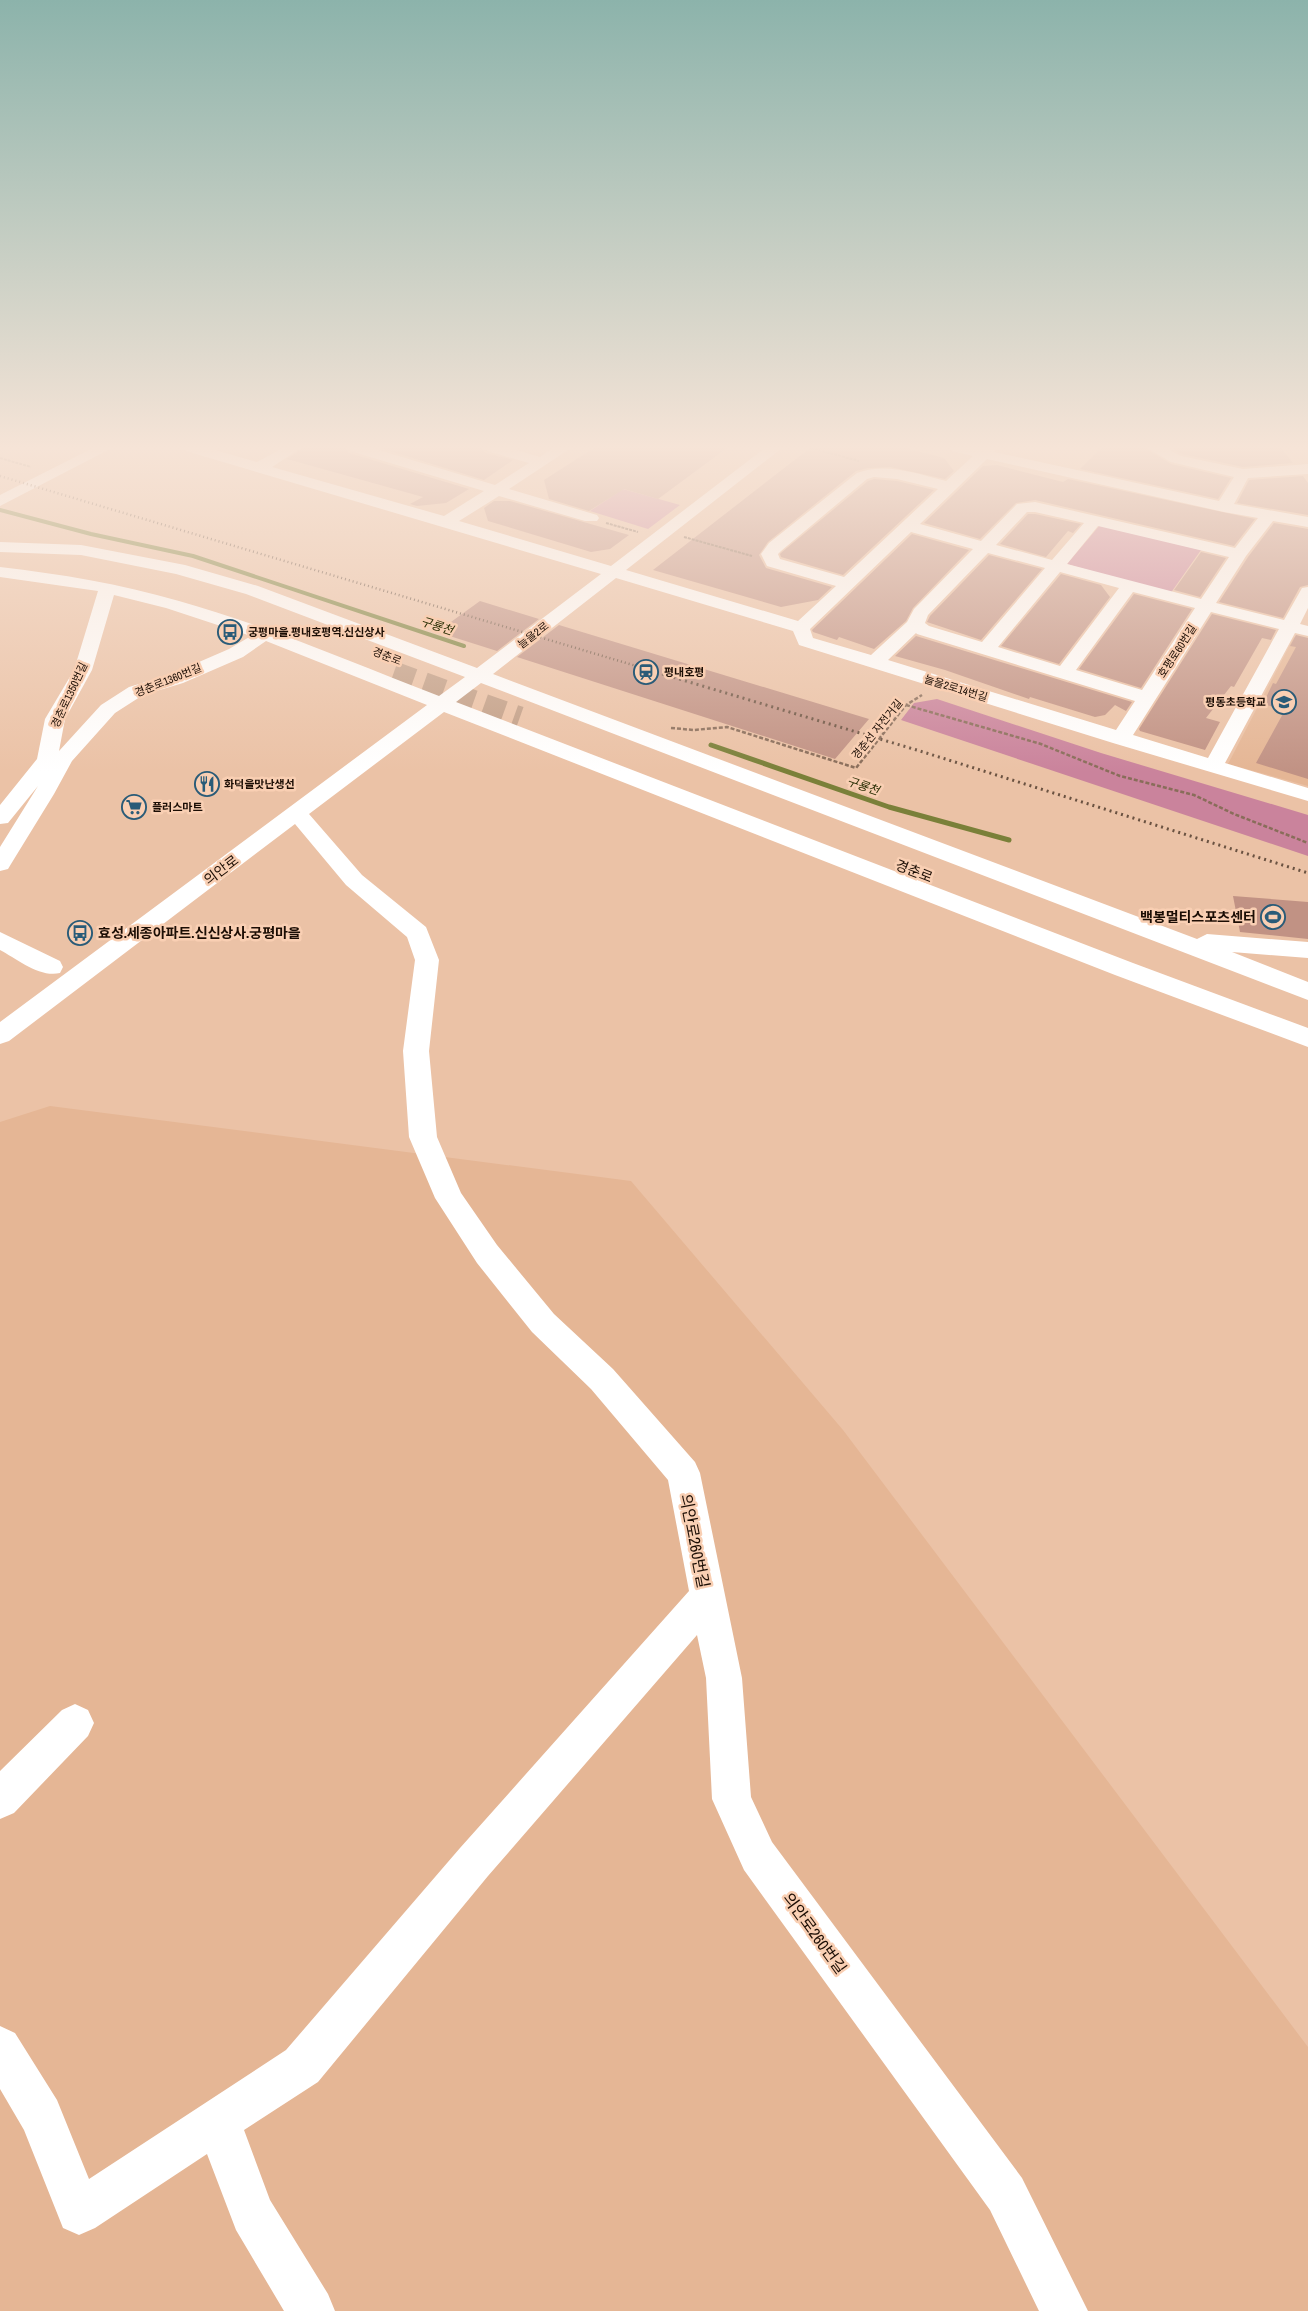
<svg xmlns="http://www.w3.org/2000/svg" width="1308" height="2311" font-family="'Archivo Narrow','Noto Sans KR',sans-serif">
<rect width="100%" height="100%" fill="#ebc2a6"/>
<path fill="#e5b695" d="M1294,637L1308,641V786L1228,764Z
M50,1106L631,1181L843,1430L1308,2047V2311H0V1122Z"/>
<path fill="#ca839c" d="M623,489L680,505L648,529L590,511Z
M1100,525L1201,550L1170,594L1067,564Z
M937,699L1101,753L1308,815V856L901,720L914,703Z"/>
<g fill="none" stroke-linecap="round" stroke-linejoin="round">
<path stroke="#7a8039" stroke-width="4" d="M0,510L91,534L193,556L464,646"/>
<path stroke="#7a8039" stroke-width="5" d="M711,745L889,807L1009,840"/>
</g>
<path fill="#c19284" d="M303,448H346L349,453L469,489L446,503L417,506L410,504L423,497L287,459Z
M380,448H480L486,453L513,460L484,480Z
M594,448H727L658,499L624,489L589,511L549,499L544,480Z
M810,448H906L944,458L954,471L945,479L890,467L868,468L856,471L768,542L759,555L766,568L832,587L818,600L781,607L653,570Z
M1101,448H1145L1171,464L1231,478L1218,499L1080,469Z
M1171,448H1281L1293,463L1243,467L1182,454Z
M997,465L1063,482L1068,479L1255,519L1234,546L1035,500L1016,503L980,539L924,523L983,466Z
M1303,476L1308,483V515L1237,503L1249,480Z
M874,479L897,481L934,490L843,575L781,557L780,554L782,552L868,481Z
M494,501H510L629,535L610,549L591,552L488,521L484,508Z
M1028,514H1035L1081,524L1073,533L1068,531L1046,557L1000,544Z
M1274,523L1308,529V585L1300,587L1283,618L1219,602L1248,557Z
M912,534L969,550L913,608L906,621L874,649L839,637L837,640L813,632L812,630Z
M1201,552L1226,558L1200,597L1174,590Z
M989,555L1042,569L981,640L927,622L930,616Z
M1061,574L1101,585L1110,597L1059,664L1001,646Z
M1134,594L1192,609L1141,688L1079,669Z
M480,601L539,619L497,651L437,632Z
M1212,614L1276,630L1271,640L1262,638L1234,687L1231,686L1206,718L1220,722L1205,750L1140,731L1139,729Z
M559,625L869,719L835,759L517,657Z
M1296,635L1308,638V779L1256,763L1285,710L1263,704L1273,683L1276,684L1296,647L1290,646Z
M916,636L1132,702L1126,711L1115,705L1105,715L1095,717L1030,697L1029,699L945,670L895,656Z
M1233,896L1308,902V939L1240,932Z"/>
<g fill="none" stroke-linecap="round" stroke-linejoin="round">
<path stroke="#c19e86" stroke-width="21" stroke-dasharray="21 11" stroke-linecap="butt" d="M394,672L520,717"/>
<path stroke="#896d5a" stroke-width="2" stroke-dasharray="3 1" stroke-linecap="butt" d="M811,448L859,461
M0,458L31,467
M606,523L638,532
M684,537L752,556"/>
<path stroke="#896d5a" stroke-width="2.5" stroke-dasharray="4 2" stroke-linecap="butt" d="M906,705L1041,744L1120,776L1194,795L1234,814L1308,843
M671,728L694,730L727,727L856,768L906,705L922,695"/>
<path fill="#fff" fill-rule="evenodd" d="M93,448H112L0,506V495Z
M184,448H208L257,462L283,448H301L272,467L444,516L484,491L350,451L348,448H372L495,485L529,463L487,451L485,448H510L540,457L553,448H571L509,489L597,515L599,518L597,521H585L499,496L459,521L611,566L765,448H782L626,570L798,621L836,586L767,566L761,554L769,543L857,473C886,462 917,474 946,481L973,456L952,451L950,448H997L994,452L1219,501L1234,477L1171,462L1147,448H1166L1181,456L1243,469L1308,464V474L1248,478L1234,504L1308,517V527L1273,521L1246,556L1216,603L1284,620L1302,588L1308,587V608L1300,624L1308,626V636L1295,633L1225,763L1308,788V801L1113,743L799,645L793,631L616,578L493,674L1197,939L1207,934L1308,942V958L1232,952L1308,982V1000L481,683L456,702L1133,963L1308,1028V1047L1115,975L444,712L309,814L362,875L426,927L439,960L429,1051L437,1137L461,1193L497,1245L554,1314L613,1369L695,1462L700,1473L742,1678L751,1797L772,1842L1022,2178L1088,2311H1039L990,2210L744,1870L712,1799L706,1678L697,1635L488,1876L318,2082L244,2130L270,2200L328,2294L335,2311H284L236,2230L207,2154L95,2228L79,2235L63,2228L24,2130L0,2089V2026L15,2033L57,2100L89,2179L286,2050L460,1848L689,1591L668,1480L591,1389L532,1332L477,1263L435,1198L409,1137L403,1051L415,960L407,937L346,885L295,824L9,1041L0,1044V1022L427,705L266,641L243,657L183,683L143,695L115,713L72,761L54,794L11,864L8,869L0,871V847L38,786L8,823L0,824V805L37,759L45,719L74,670L98,591L0,577V567C61,574 120,584 179,601C268,626 353,663 439,696L465,677L246,594L176,574L81,555L0,552V542L81,545L185,565L258,586L477,668L601,574L186,451ZM987,459L1224,512L1258,518L1235,548L1035,502L1017,504L981,541L920,524ZM874,477L897,479L938,489L844,577L780,559L778,554L781,551L867,479ZM1027,512H1035L1084,523L1052,560L996,545ZM1098,526L1229,557L1201,599L1067,564ZM911,532L973,549L914,609L907,622L871,655L813,638L810,629ZM988,553L1045,568L982,642L929,626L925,623L928,615ZM1060,572L1119,588L1060,666L998,647ZM1133,592L1195,608L1142,690L1076,670ZM114,595L166,608L251,636L229,649L169,675L129,687L101,705L59,751L65,719L92,670ZM1211,612L1279,629L1208,758L1133,735ZM916,633L917,634L1135,701L1116,730L888,660Z
M0,932L60,961L63,967L60,973C40,978 17,959 0,950Z
M75,1704L88,1710L94,1723L88,1736L14,1813L0,1819V1771L62,1710Z"/>
<path stroke="#6a5241" stroke-width="2.5" stroke-dasharray="1 3" stroke-linecap="butt" d="M0,476L643,668"/>
<path stroke="#6a5241" stroke-width="3" stroke-dasharray="2 4" stroke-linecap="butt" d="M639,667L920,751L1308,873"/>
</g>
<linearGradient id="sky" x2="0" y2="1"><stop stop-color="#8cb3ab"/><stop offset="0.58" stop-color="#f6e4d7"/><stop offset="1" stop-color="#f6e4d7" stop-opacity="0"/></linearGradient>
<rect width="1308" height="772" fill="url(#sky)"/>
<defs>
<symbol id="bus-ring" viewBox="-11 -11 22 22"><circle r="9.5" fill="#f9cfb3" stroke="#295b78" stroke-width="1.5"/><path d="M-5-6H5V4H4V6H2V4H-2V6H-4V4H-5ZM-3.5-4V0h7V-4ZM-3.5 1.2v1.5H-2V1.2ZM2 1.2v1.5H3.5V1.2Z" fill="#295b78"/></symbol>
<symbol id="station-ring" viewBox="-11 -11 22 22"><circle r="9.5" fill="#f9cfb3" stroke="#295b78" stroke-width="1.5"/><path d="M-3-6H3Q5-6 5-4V2Q5 4 3 4L4.5 6H3L1.5 4h-3L-3 6H-4.5L-3 4Q-5 4-5 2V-4Q-5-6-3-6ZM-3.5-4v3h7v-3ZM-3.5 1v1.5H-2V1ZM2 1v1.5H3.5V1Z" fill="#295b78"/></symbol>
<symbol id="school-ring" viewBox="-11 -11 22 22"><circle r="9.5" fill="#f9cfb3" stroke="#295b78" stroke-width="1.5"/><path d="M0-5L7-2L0 1L-7-2ZM-4 1L0 2.5L4 1V4Q0 6-4 4Z" fill="#295b78"/></symbol>
<symbol id="restaurant-ring" viewBox="-11 -11 22 22"><circle r="9.5" fill="#f9cfb3" stroke="#295b78" stroke-width="1.5"/><path d="M-5-6h1v4h1v-4h1v4h1v-4h1v5L-1.5 .5V6h-2V.5L-5-1ZM5-6V6H3V1.5H1.5Q1.5-4 5-6Z" fill="#295b78"/></symbol>
<symbol id="supermarket-ring" viewBox="-11 -11 22 22"><circle r="9.5" fill="#f9cfb3" stroke="#295b78" stroke-width="1.5"/><path d="M-6-5.5h2.5l.6 2H6L4.5 2H-2.5L-4.4-4H-6ZM-1.5 3.2a1.3 1.3 0 1 0 .1 0ZM3 3.2a1.3 1.3 0 1 0 .1 0Z" fill="#295b78"/></symbol>
<symbol id="stadium-ring" viewBox="-11 -11 22 22"><circle r="9.5" fill="#f9cfb3" stroke="#295b78" stroke-width="1.5"/><path d="M0-5a6.5 5 0 1 0 0 10a6.5 5 0 1 0 0-10ZM-3.5-1.8h7v3.6h-7Z" fill="#295b78"/></symbol>
</defs>
<g fill-rule="evenodd">
<use href="#bus-ring" x="216" y="618" width="28" height="28"/>
<use href="#station-ring" x="632" y="658" width="28" height="28"/>
<use href="#school-ring" x="1270" y="688" width="28" height="28"/>
<use href="#restaurant-ring" x="193" y="770" width="28" height="28"/>
<use href="#supermarket-ring" x="120" y="793" width="28" height="28"/>
<use href="#stadium-ring" x="1259" y="903" width="28" height="28"/>
<use href="#bus-ring" x="66" y="919" width="28" height="28"/>
</g>
<g text-anchor="middle" stroke-width="5" stroke-linejoin="round" paint-order="stroke">
<g font-size="11" font-weight="bold" fill="#1b0d04" stroke="#f9cfb3" text-anchor="start">
<text x="248" y="636">궁평마을.평내호평역.신신상사</text>
<text x="664" y="676">평내호평</text>
<text x="1266" y="706" text-anchor="end">평동초등학교</text>
<text x="224" y="788">화덕을맛난생선</text>
<text x="152" y="811">플러스마트</text>
</g>
<g font-size="11" fill="#1b0d04" stroke="#f9cfb3">
<text transform="translate(533 635) rotate(-38)" y="4">늘을2로</text>
<text transform="translate(1177 651) rotate(-57)" y="4">호평로60번길</text>
<text transform="translate(387 656) rotate(21)" y="4">경춘로</text>
<text transform="translate(168 680) rotate(-22)" y="4">경춘로1360번길</text>
<text transform="translate(956 688) rotate(17)" y="4">늘을2로14번길</text>
<text transform="translate(69 695) rotate(-65)" y="4">경춘로1350번길</text>
<text transform="translate(877 729) rotate(-51)" y="4">경춘선 자전거길</text>
</g>
<g font-size="12" font-style="italic" fill="#292e04" stroke="#f9cfb3">
<text transform="translate(437 626) rotate(18)" y="4">구룡천</text>
<text transform="translate(863 786) rotate(19)" y="4">구룡천</text>
</g>
<g font-size="14" fill="#1b0d04" stroke="#f9cfb3">
<text transform="translate(221 870) rotate(-37)" y="5">의안로</text>
<text transform="translate(914 871) rotate(21)" y="5">경춘로</text>
</g>
<g font-size="14" font-weight="bold" fill="#1b0d04" stroke="#f9cfb3" text-anchor="end">
<text x="1256" y="922">백봉멀티스포츠센터</text>
<text x="98" y="938" text-anchor="start">효성.세종아파트.신신상사.궁평마을</text>
</g>
<g font-size="16" fill="#1b0d04" stroke="#f9cfb3">
<text transform="translate(695 1541) rotate(79)" y="6">의안로260번길</text>
<text transform="translate(815 1933) rotate(54)" y="6">의안로260번길</text>
</g>
</g>
</svg>
